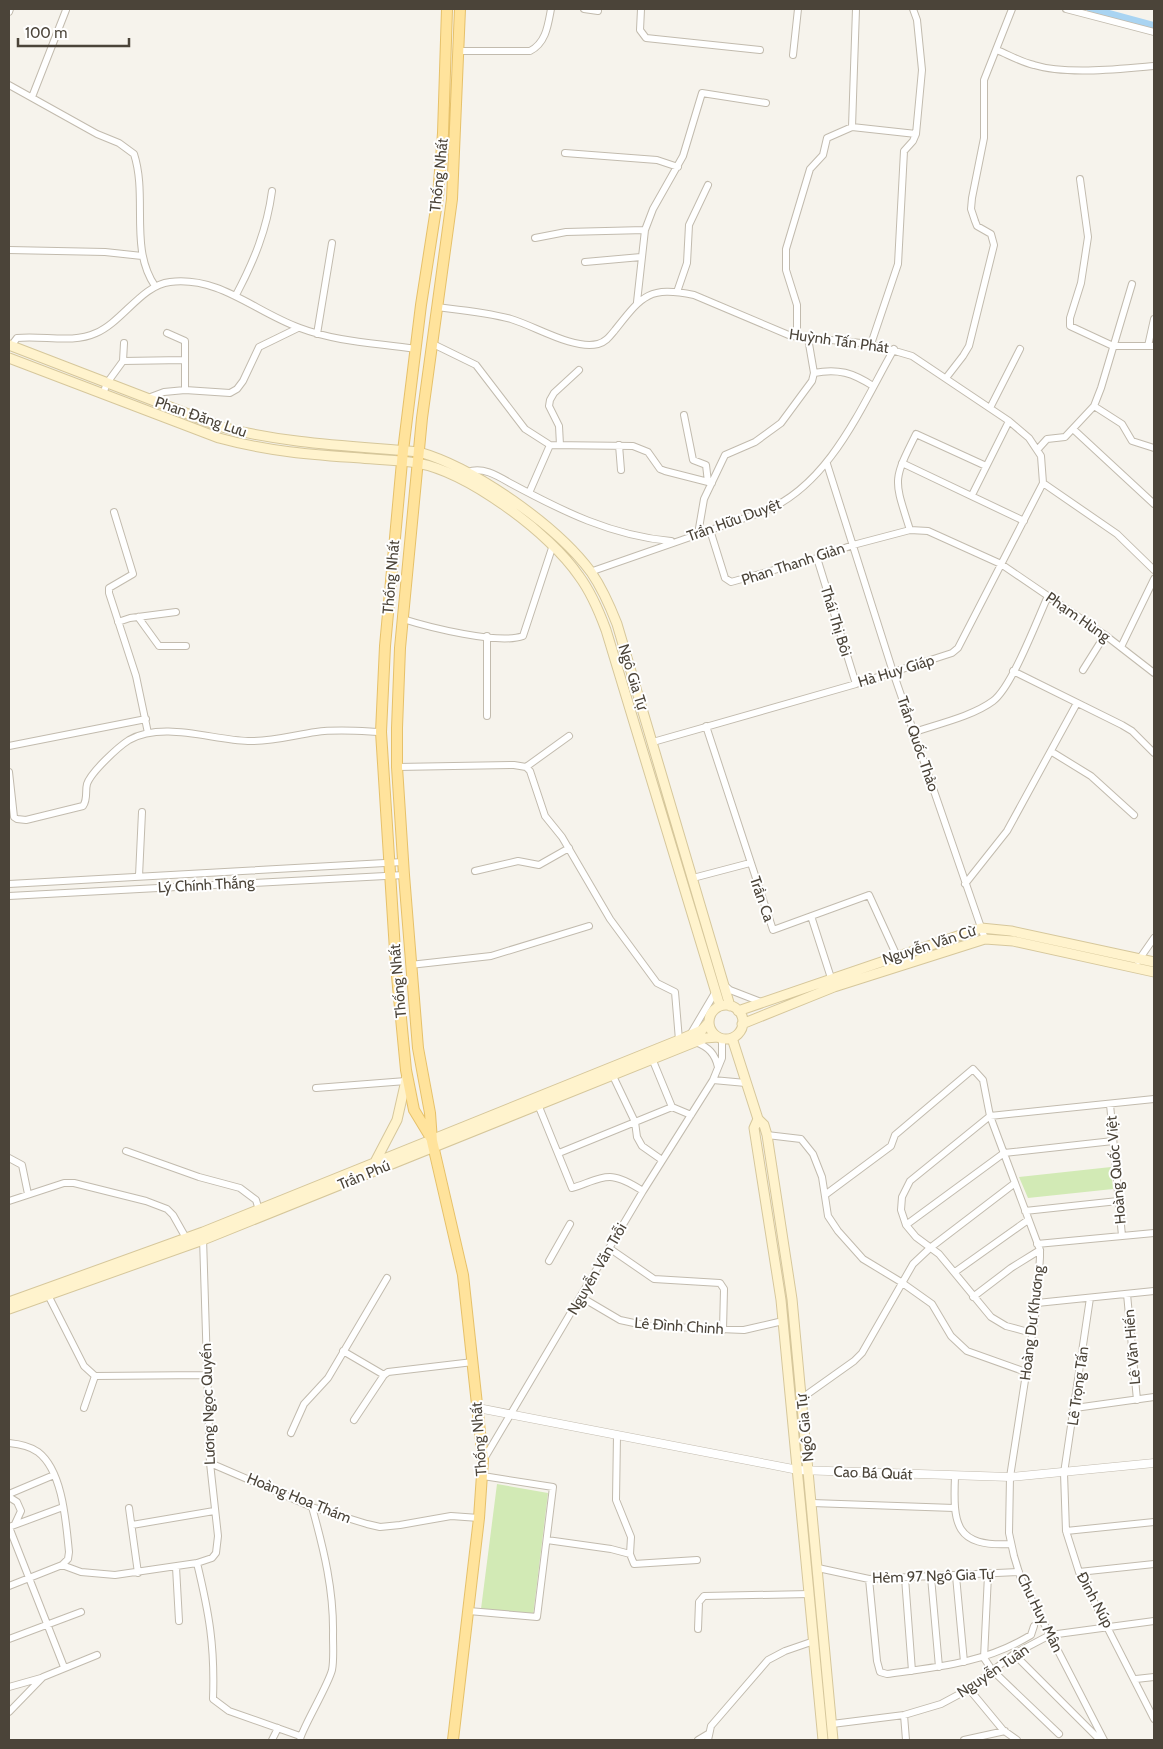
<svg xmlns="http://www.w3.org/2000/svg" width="1163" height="1749" font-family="Cabin,sans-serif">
<rect width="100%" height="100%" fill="#f6f3ec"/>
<path fill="#d2eab5" d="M1111,1167L1113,1189L1028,1198L1019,1177Z
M497,1484L548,1493L533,1616L481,1609Z"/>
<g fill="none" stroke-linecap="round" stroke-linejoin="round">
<path stroke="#a9d4f2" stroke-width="8" d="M1091,9L1154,26"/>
<defs>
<path id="minor" d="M584,9L598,11
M641,9L640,30L646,38L760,50
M1066,9L1154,32
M9,12L10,9
M997,50C1009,55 1021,62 1034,65C1066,75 1120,69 1154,66
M459,51H530C546,43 548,25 551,9
M793,55L798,9
M9,85L97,134L119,143L134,154C148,197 129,248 155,286
M32,97L66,10
M852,127L916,134
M565,153L657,160L678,167
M1080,179L1088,237L1081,283L1070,318V326L1113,346H1154
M535,238L566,232L645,230
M9,250L105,252L142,256
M585,262L641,257
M677,292L687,263L689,225L708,185
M236,295C254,261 267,229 272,191
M637,302L645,230L653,209L683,156L702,93L766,103
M436,307C461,310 486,312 511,319C535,326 573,350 598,344C606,342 610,336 615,330C642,296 648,286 694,295L791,336L871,344L912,356L1009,421L1029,438L1041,456L1043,483L958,648L952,653L856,684L653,742
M167,333L185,341V390
M317,334L332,243
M797,337V305L786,270V249L810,169L823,155L827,138L852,127L856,9
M431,343L476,365L525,429L550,445L633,446L648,452L660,469L665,471L712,483
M871,344L898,264L904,151L913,141L916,134L922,70L917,20L913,9
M11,346L17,338C43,335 72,344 96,333C122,322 142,285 170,282C220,276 255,312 300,328C337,342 376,343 415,349
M1148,346L1154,319
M123,361L184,360
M814,373C838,368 853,373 873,386
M946,378L963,356L969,346L994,245L991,234L977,226L975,221L971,209L972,198L984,138V80L1012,9
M103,394L107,383L123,361L124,343
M148,398L164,392L185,390L230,393L237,389L243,381L259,347L298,328
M1094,406L1122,424L1132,441L1154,448
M990,408L1020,349
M684,415L693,460L706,465L708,482
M1073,429L1154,504
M560,445L559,426L549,406L550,400L554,393L579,370
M619,445L621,470
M1038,449L1047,439L1065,437L1094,406L1101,388L1132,284
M902,463L1024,521
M827,464L893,672L985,939
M468,472C482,466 498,476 510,483C562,511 612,536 671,541
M1043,483L1117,534L1154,570
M529,493L550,445
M972,495L1009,421
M114,512L133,574L109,588V593L136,676L148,733
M710,530L725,578L731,582L817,558L853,545L910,530L928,531L1001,564L1105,635L1154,673
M910,530C894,479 892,482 916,434L986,466
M698,534L704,499L725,455L755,442L781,423L812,381L814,373L808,338
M817,558L856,684
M590,572L765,511C830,484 861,407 894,349
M138,617L159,646H186
M403,619C428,627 499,645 523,636L553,545
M118,622L130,618L176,612
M487,636V716
M1121,647L1154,579
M1083,670L1105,635
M1013,671L1122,725L1132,731L1154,753
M706,726L773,930L869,895L901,965
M914,732C938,724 973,716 993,701C1012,687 1037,620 1048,596
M9,746L146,719
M1052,752L1091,776L1134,815
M397,767L514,765L526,767L530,771L545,816L562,837L610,919L657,983L675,992L679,1040
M526,767L569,736
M9,772L14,817L17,819L26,820L83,806C88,799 85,791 87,784C91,772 118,747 129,740C163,721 212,740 248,741C271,742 294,735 316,732C337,729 359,731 381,732
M475,871L518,861L539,865L569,848
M139,876L142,812
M693,878L750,863
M9,884L403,862
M965,884L1007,831L1077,703
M9,896L404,875
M811,916L832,981
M1138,961L1154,938
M410,965L491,956L589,926
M723,984L730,990L761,1002
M690,1035L716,991
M695,1042C709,1047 715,1054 718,1067
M651,1056L672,1107
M613,1076L635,1122L637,1137L642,1146L662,1160
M713,1080L746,1083
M316,1088L406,1081
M537,1102L572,1188C608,1176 610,1170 643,1191
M1110,1104L1122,1236
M767,1135L801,1139L813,1154L822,1177L828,1216L838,1231L863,1259L901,1282L932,1304L951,1336L967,1351L1026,1372
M126,1151L199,1177L240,1188L256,1200L259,1210
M559,1153L672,1107L691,1115
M9,1158L22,1165L28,1194
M825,1195L891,1146L895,1135L973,1069L983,1080L990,1116L1040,1250V1257L1037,1303L1010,1477L1009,1533L1014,1556L1021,1579L1104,1740
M9,1201L64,1183H74L146,1201L167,1209L173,1215L186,1238
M1025,1211L1118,1201
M906,1225L1004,1153L1113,1141
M1037,1244L1154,1233
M609,1248L654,1279L720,1283L724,1289L723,1330
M549,1261L570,1224
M955,1272L1028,1220
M47,1293L84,1366L95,1376L206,1375
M1127,1294L1137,1400
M581,1297L620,1320L648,1326L744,1330L783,1321
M973,1297L1011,1268L1040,1250
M1090,1298L1064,1473L1066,1531L1079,1572L1154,1719
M1037,1303L1154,1291
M1032,1333L1006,1326L991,1317L939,1254L916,1237L906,1225L901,1210L902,1197L910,1181L990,1116L1154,1099
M343,1351L384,1375
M802,1398L854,1361L862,1353L913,1264L930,1248L1015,1183
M84,1408L95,1376
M1075,1408L1154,1397
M354,1420L384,1375L388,1372L473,1362
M291,1433L304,1404L328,1378L387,1278
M617,1435L616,1500L631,1537L630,1554L634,1564L697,1560
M9,1443C19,1444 30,1446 38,1452C63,1471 66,1523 69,1552L68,1559L62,1565L9,1586
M484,1459L643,1191L713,1080L722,1058V1038
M210,1463L312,1507L367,1524L380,1527L400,1525L451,1516L479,1518
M955,1476C953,1525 955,1547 1011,1544
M9,1494L54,1475
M9,1497L17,1502L21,1511L15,1524
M812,1503L954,1508
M129,1508L138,1573
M132,1525L214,1511
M9,1527L64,1667
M9,1527L63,1507
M1066,1531L1154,1522
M547,1540L611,1549L630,1554
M197,1563C209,1613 215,1646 213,1699L229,1711L300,1736
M62,1565L81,1572L115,1575L197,1563L212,1558L216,1553L218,1536L210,1463L203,1238
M176,1567L179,1621
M818,1568L869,1579L1019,1572
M1079,1572L1154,1564
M956,1576L964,1662
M931,1577L939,1667
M905,1578L912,1671
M869,1579L877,1661L880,1672L887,1674C939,1667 985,1663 1031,1635L1034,1626
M469,1611L537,1617L553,1487L483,1476
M698,1629L699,1602L704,1596L810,1594
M9,1639L81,1612
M1014,1654L1100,1740
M984,1658L992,1670L1059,1734
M984,1658L988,1575
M1136,1679L1154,1677
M9,1687L41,1678
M969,1689L1003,1730L1017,1740
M9,1712L43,1677L97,1655
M904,1715L906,1740
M832,1724L904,1715L941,1704L969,1689L1014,1654L1050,1635L1154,1621
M272,1740L278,1728
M300,1740C300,1732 328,1686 332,1670C334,1660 333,1647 333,1636C334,1591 324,1550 312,1507
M698,1740L708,1734
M708,1740L711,1726L768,1660L785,1651L814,1641
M964,1740L1005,1731"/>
<path id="tertiary" d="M478,1408L798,1470L1010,1477L1154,1463"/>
<path id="secondary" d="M9,345L222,427C286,444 353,446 419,452C475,468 557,526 591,572C602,588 610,606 617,624L730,1006
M9,358L219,438C266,451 312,455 361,458C379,460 399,460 417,463C468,472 550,533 579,576C591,592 599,611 606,630L720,1006
M709 1022a17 17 0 1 1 34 0a17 17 0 1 1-34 0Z
M738,1011L981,928L1011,931L1154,962
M742,1024L834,987L985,939L1013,941L1154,972
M732,1038L758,1119L764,1125L767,1135L792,1299L833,1740
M758,1119L754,1128L781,1300L823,1740
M374,1164L397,1120L407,1076
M9,1302L203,1232L679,1040L702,1030L709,1022
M9,1309L203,1240L705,1038L718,1037"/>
<path id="primary" d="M431,1138L414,1110L406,1070L396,966L381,732L385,646L403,451L421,305L438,196L443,133L447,9
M453,1740L479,1518L483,1460L463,1275L432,1141L430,1113L418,1048L404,875L397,767V728L400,648L422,418L452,199L460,9"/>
</defs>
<use href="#minor" stroke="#c2bbae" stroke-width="8"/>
<use href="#tertiary" stroke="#c2bbae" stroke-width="9"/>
<use href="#secondary" stroke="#d6c79b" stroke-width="11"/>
<use href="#primary" stroke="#e6c16a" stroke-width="12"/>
<use href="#minor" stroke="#fff" stroke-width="6"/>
<use href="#tertiary" stroke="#fff" stroke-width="8"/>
<use href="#secondary" stroke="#fff3cd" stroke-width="9"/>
<use href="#primary" stroke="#ffe39c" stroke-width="10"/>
</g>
<g text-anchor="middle" stroke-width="4" stroke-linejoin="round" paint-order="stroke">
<g font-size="15" fill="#4b4439" stroke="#fff">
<text transform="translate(439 175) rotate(-84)" y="5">Thống Nhất</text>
<text transform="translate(839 341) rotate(8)" y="5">Huỳnh Tấn Phát</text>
<text transform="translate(201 417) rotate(19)" y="5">Phan Đăng Lưu</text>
<text transform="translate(734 520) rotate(-20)" y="5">Trần Hữu Duyệt</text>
<text transform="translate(793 564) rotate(-18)" y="5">Phan Thanh Giản</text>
<text transform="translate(391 577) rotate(-85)" y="5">Thống Nhất</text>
<text transform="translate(1078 617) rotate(35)" y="5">Phạm Hùng</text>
<text transform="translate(836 621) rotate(73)" y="5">Thái Thị Bôi</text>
<text transform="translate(896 671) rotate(-17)" y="5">Hà Huy Giáp</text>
<text transform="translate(633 677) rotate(73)" y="5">Ngô Gia Tự</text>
<text transform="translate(918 744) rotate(71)" y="5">Trần Quốc Thảo</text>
<text transform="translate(206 885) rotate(-3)" y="5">Lý Chính Thắng</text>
<text transform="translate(762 899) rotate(71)" y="5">Trần Ca</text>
<text transform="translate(929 945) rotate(-18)" y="5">Nguyễn Văn Cừ</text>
<text transform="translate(398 981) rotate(-95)" y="5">Thống Nhất</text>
<text transform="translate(1116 1170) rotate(-95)" y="5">Hoàng Quốc Việt</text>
<text transform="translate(364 1175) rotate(-22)" y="5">Trần Phú</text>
<text transform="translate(597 1269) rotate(-60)" y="5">Nguyễn Văn Trỗi</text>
<text transform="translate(1032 1323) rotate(-83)" y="5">Hoàng Dư Khương</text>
<text transform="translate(679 1326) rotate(4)" y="5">Lê Đình Chinh</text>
<text transform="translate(1132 1347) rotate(-95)" y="5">Lê Văn Hiến</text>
<text transform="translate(1078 1386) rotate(-82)" y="5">Lê Trọng Tấn</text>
<text transform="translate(208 1404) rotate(-92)" y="5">Lương Ngọc Quyến</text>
<text transform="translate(805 1428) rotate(-96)" y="5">Ngô Gia Tự</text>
<text transform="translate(479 1439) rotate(-94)" y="5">Thống Nhất</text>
<text transform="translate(873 1473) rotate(2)" y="5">Cao Bá Quát</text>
<text transform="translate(299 1498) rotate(22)" y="5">Hoàng Hoa Thám</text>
<text transform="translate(933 1576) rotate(-2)" y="5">Hẻm 97 Ngô Gia Tự</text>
<text transform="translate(1095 1600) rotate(62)" y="5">Đinh Núp</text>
<text transform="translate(1040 1613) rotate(64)" y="5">Chu Huy Mân</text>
<text transform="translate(993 1671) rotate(-34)" y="5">Nguyễn Tuân</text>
</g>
</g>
<rect width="1163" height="1749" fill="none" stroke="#4b4439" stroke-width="20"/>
<path d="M18 38v8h111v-8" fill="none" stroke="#4b4439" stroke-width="2.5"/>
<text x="25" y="38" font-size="15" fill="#4b4439" stroke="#ffffff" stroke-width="4" paint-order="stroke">100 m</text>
</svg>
